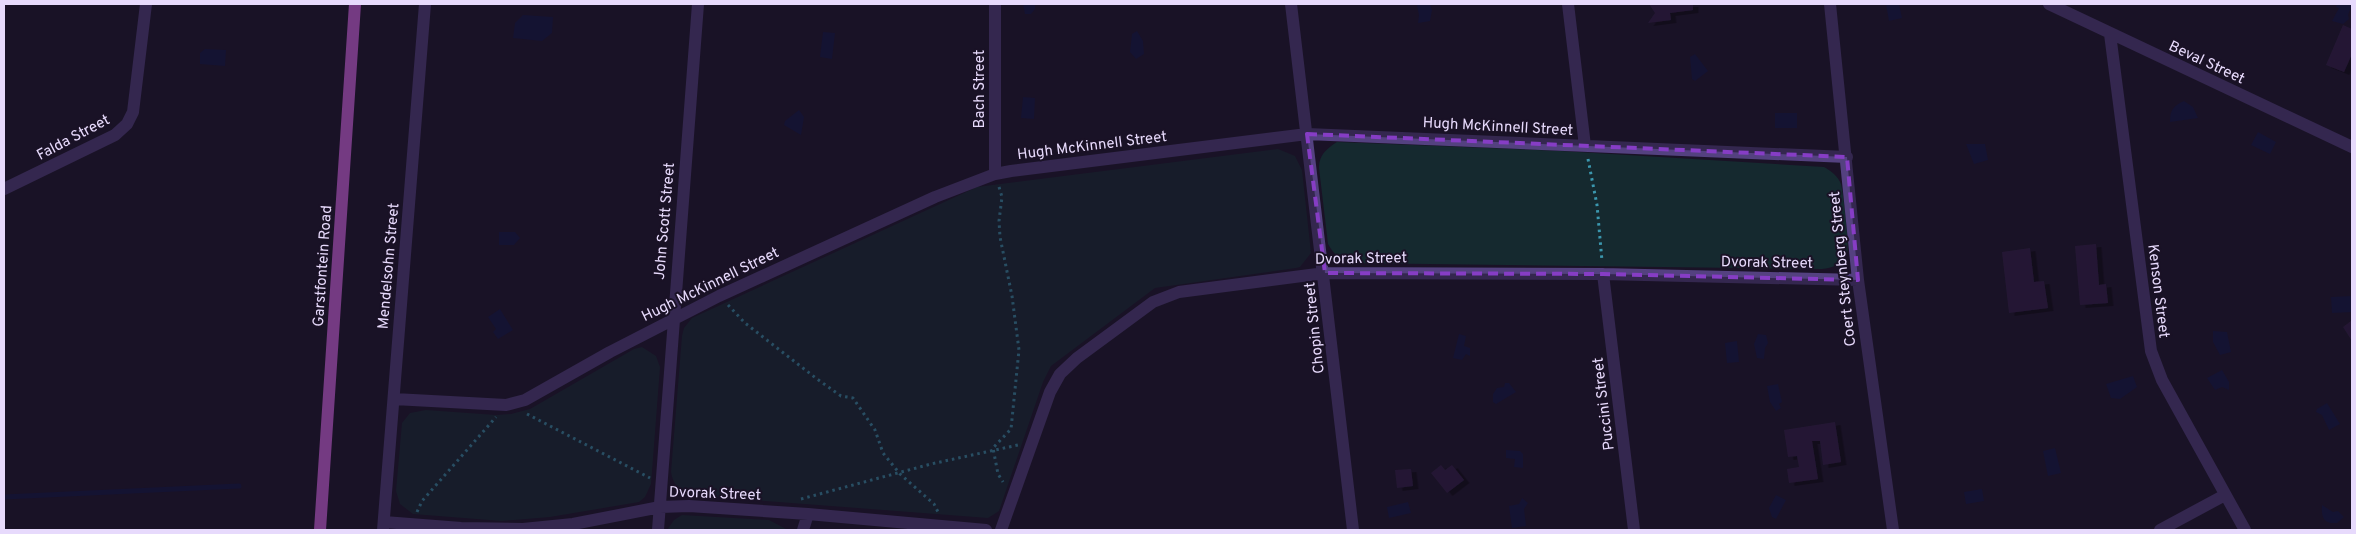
<svg xmlns="http://www.w3.org/2000/svg" width="2356" height="534" font-family="Overpass,sans-serif">
<defs>
<filter id="shadow"><feDropShadow dx="5.5" dy="3" stdDeviation="0" flood-color="#0009"/></filter>
</defs>
<rect width="100%" height="100%" fill="#1a1226"/>
<path fill="#15292f" d="M1337,142L1561,151L1824,167C1831,171 1838,176 1841,184C1843,191 1850,248 1847,253C1842,264 1833,268 1822,269L1351,263C1340,259 1334,255 1328,244L1319,168C1319,155 1326,149 1337,142Z
M1278,149L1295,156L1302,170L1311,253L1300,267L1296,268L1155,288L1051,366L1043,382L999,511L988,518L688,495C678,489 673,484 671,472L682,336L684,328L692,318L977,187Z
M642,347L656,356L660,367L651,484L645,497L639,502L550,517L502,521L413,514L400,504L396,491L402,423L410,413L426,410L496,415L511,414L530,409L634,349Z
M682,515L769,520L788,530H667L674,520Z"/>
<path fill="#0f1441" d="M1023,4H1035V9L1031,14H1025Z
M1412,4H1430L1432,10L1430,21L1418,23L1419,15L1417,5Z
M1886,4H1899L1902,18L1889,21Z
M2337,4H2352L2348,15L2349,19L2343,24L2332,21L2339,8L2336,7Z
M523,15L553,17L552,33L542,41L513,38L515,23Z
M1137,31L1143,41L1144,54L1136,59L1130,52L1132,34Z
M823,32L835,33L832,59L820,57Z
M205,49L226,50L225,66L200,64V53Z
M1695,54L1708,71L1695,81L1692,79L1690,57Z
M1023,97L1035,98L1034,119L1021,118Z
M2184,101L2193,107L2198,118L2170,122C2170,110 2173,106 2184,101Z
M799,110L804,117L801,135L784,125L785,121Z
M1775,113H1797V128H1775Z
M2258,132L2276,142L2270,154L2251,145Z
M1966,144H1985L1988,160L1974,164Z
M499,232H515L520,238L514,245H499Z
M2352,296V312L2332,313L2331,297Z
M500,309L513,330L498,339L493,332L496,329L488,317Z
M2213,331L2227,332L2231,352L2220,355L2213,342Z
M1459,334L1466,336L1464,346L1470,348V356L1466,354L1462,360L1453,358Z
M1758,334L1766,335L1768,343L1765,348L1764,359L1757,358L1754,344Z
M1737,341L1739,362L1727,363L1725,343Z
M2222,370L2229,382V390L2222,387L2215,390L2207,378Z
M2133,376L2137,387L2120,399L2111,398L2106,384Z
M1505,383H1509L1516,392L1496,404L1493,402V394L1497,388L1504,387Z
M1778,384L1782,402L1779,404L1781,408L1776,411L1770,402L1767,386Z
M2327,403L2340,424L2329,430L2322,415L2316,412L2317,409Z
M2055,448L2061,473L2048,476L2043,451Z
M1506,450L1520,451L1523,454V468L1514,467L1515,459L1506,458Z
M1982,489L1984,501L1966,504L1964,492Z
M1776,495L1786,500L1776,519L1772,517L1769,508Z
M1522,498L1528,503L1524,509L1526,526L1512,528L1509,506L1519,504Z
M1408,502L1411,513L1389,518L1387,507Z
M2322,505L2333,512L2338,511L2344,517L2337,523C2324,524 2321,518 2322,505Z"/>
<g fill="none" stroke-linecap="round" stroke-linejoin="round">
<path stroke="#0f1441" stroke-width="5" d="M4,497L239,486"/>
</g>
<path fill="#311f45" filter="url(#shadow)" d="M1649,4H1693V10L1670,13L1671,20L1648,23L1655,13Z
M2343,25L2352,29V54L2344,72L2326,65Z
M2096,244L2099,285L2106,284L2108,303L2080,305L2075,246Z
M2030,248L2034,282L2044,281L2048,308L2009,313L2002,252Z
M2351,321L2352,323V341L2343,327Z
M1835,422L1841,462L1823,465L1820,441H1812L1818,479L1789,483L1787,469L1799,467L1797,456L1788,457L1784,430Z
M1441,465L1445,470L1452,465L1464,480L1447,493L1431,473Z
M1411,469L1413,486L1397,488L1395,470Z"/>
<g fill="none" stroke-linecap="round" stroke-linejoin="round">
<path stroke="#3b97ae" stroke-width="3" stroke-dasharray="2.5 4" stroke-linecap="butt" d="M1588,159L1597,205L1602,261
M999,187L1002,197L999,221L1000,237L1012,296L1019,350L1011,429L993,448L998,474L1003,482
M728,305L745,323L817,379L841,396L853,398L875,430L883,453L900,474L934,504L938,512
M527,414L650,478
M801,499L931,464L1018,445
M417,512L422,501L496,417"/>
<path stroke="#544180" stroke-width="12" d="M1291,4L1353,530
M1568,4L1585,146
M1830,4L1858,280L1893,530
M2049,4L2352,147
M2110,34L2151,351L2162,380L2245,530
M995,174V4
M4,189L115,135L127,124L133,112L146,4
M1603,274L1634,530
M394,399L506,405L525,400L610,352L719,296L935,197L995,174L1011,171L1307,134L1847,157
M384,522L461,528L523,529L573,524L660,507L689,506L808,514L986,530
M383,530L425,4
M658,530L698,4
M803,530L808,514
M1001,530L1050,392L1060,374L1077,358L1153,302L1179,292L1325,273L1603,274L1858,280
M2160,530L2225,495"/>
<path stroke="#e36bf1" stroke-width="12" d="M320,530L355,4"/>
</g>
<path d="M0 0H2356V534H0ZM1307,134L1847,157L1858,280L1603,274L1325,273Z" fill="#1a1226" fill-opacity=".55" fill-rule="evenodd"/>
<path fill="none" stroke="#863dc5" stroke-width="4" stroke-dasharray="10 6" stroke-linejoin="round" d="M1307,134L1847,157L1858,280L1603,274L1325,273Z"/>
<g text-anchor="middle" stroke-width="4" stroke-linejoin="round" paint-order="stroke">
<g font-size="15" fill="#e7dafc" stroke="#1a1226">
<text transform="translate(2207 62) rotate(25)" y="5">Beval Street</text>
<text transform="translate(979 89) rotate(-90)" y="5">Bach Street</text>
<text transform="translate(1498 126) rotate(3)" y="5">Hugh McKinnell Street</text>
<text transform="translate(73 137) rotate(-28)" y="5">Falda Street</text>
<text transform="translate(1092 145) rotate(-7)" y="5">Hugh McKinnell Street</text>
<text transform="translate(664 221) rotate(-85)" y="5">John Scott Street</text>
<text transform="translate(1361 258) rotate(-1)" y="5">Dvorak Street</text>
<text transform="translate(1767 262) rotate(1)" y="5">Dvorak Street</text>
<text transform="translate(322 266) rotate(-86)" y="5">Garstfontein Road</text>
<text transform="translate(388 266) rotate(-85)" y="5">Mendelsohn Street</text>
<text transform="translate(1842 269) rotate(-96)" y="5">Coert Steynberg Street</text>
<text transform="translate(710 284) rotate(-26)" y="5">Hugh McKinnell Street</text>
<text transform="translate(2159 291) rotate(83)" y="5">Kenson Street</text>
<text transform="translate(1314 328) rotate(-96)" y="5">Chopin Street</text>
<text transform="translate(1603 404) rotate(-97)" y="5">Puccini Street</text>
<text transform="translate(715 493) rotate(2)" y="5">Dvorak Street</text>
</g>
</g>
<rect width="2356" height="534" fill="none" stroke="#e7dafc" stroke-width="10"/>
</svg>
